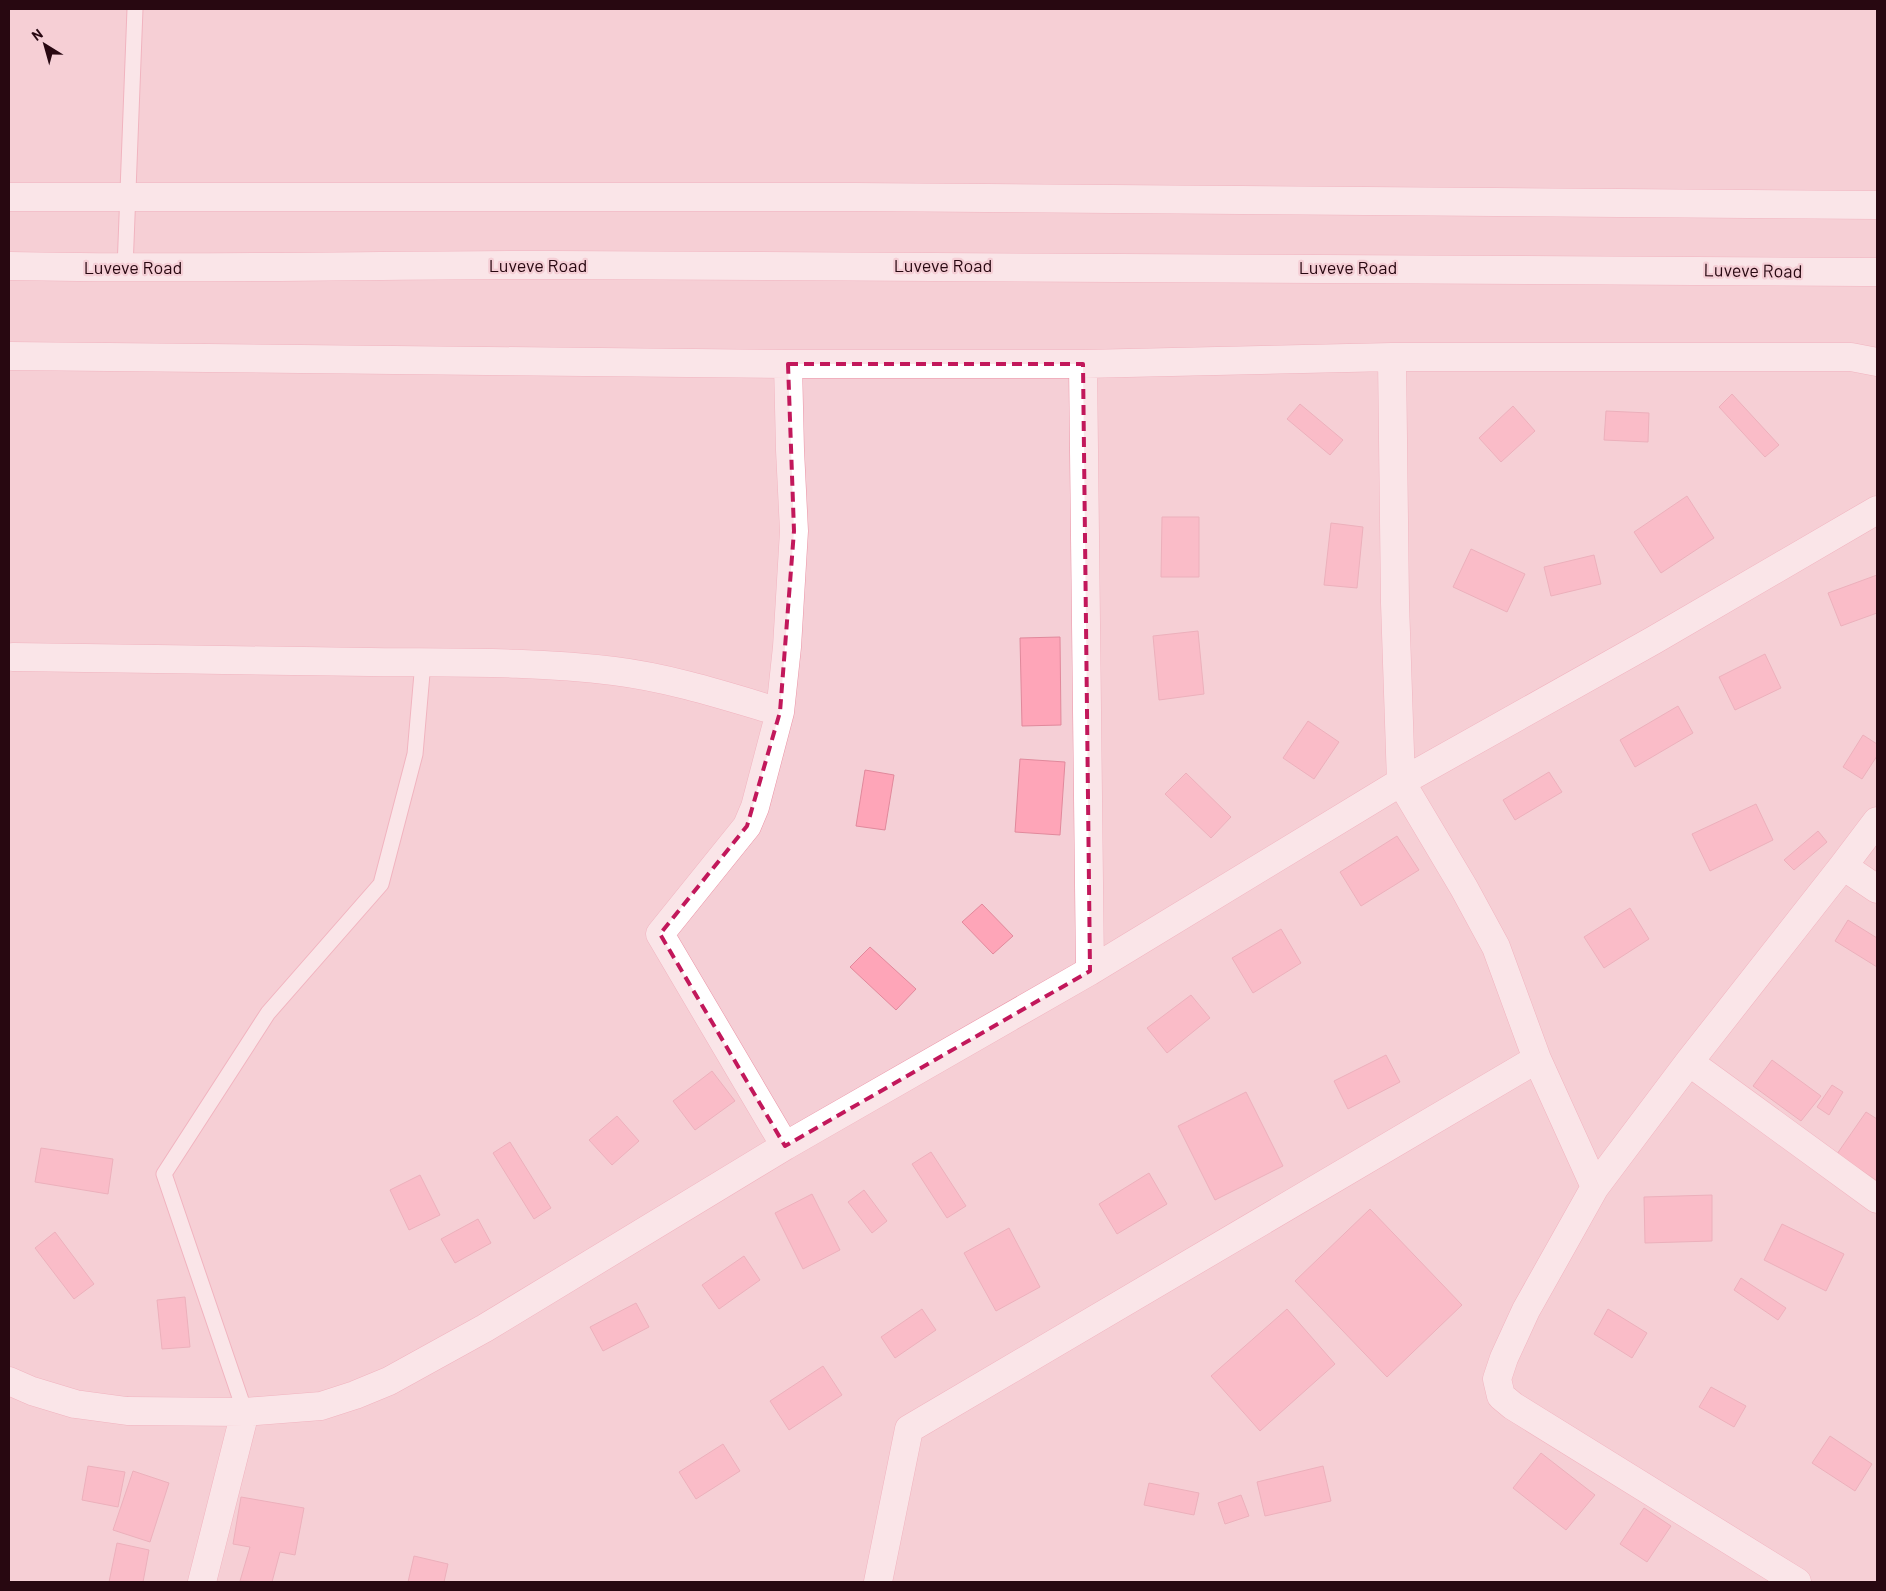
<svg xmlns="http://www.w3.org/2000/svg" width="1886" height="1591" font-family="Barlow,sans-serif">
<rect width="100%" height="100%" fill="#f5cfd6"/>
<path fill="#fea5b8" stroke="#e1899c" d="M1732,394L1779,445L1765,457L1719,407Z
M1300,404L1343,440L1330,455L1287,419Z
M1513,406L1535,431L1501,462L1479,438Z
M1606,411L1649,413L1648,442L1604,440Z
M1687,496L1714,538L1661,573L1634,532Z
M1162,517H1199V577H1161Z
M1331,523L1363,527L1357,588L1324,585Z
M1471,549L1525,574L1507,612L1453,587Z
M1594,555L1601,584L1551,596L1544,567Z
M1877,575V613L1841,626L1828,593Z
M1198,631L1204,694L1159,700L1153,636Z
M1060,637L1061,725L1022,726L1020,638Z
M1765,654L1781,688L1735,710L1719,677Z
M1678,706L1693,733L1635,767L1620,740Z
M1308,721L1339,742L1314,779L1283,758Z
M1863,735L1877,744V756L1862,779L1843,767Z
M1020,759L1065,762L1060,835L1015,832Z
M865,770L894,775L885,830L856,826Z
M1549,772L1562,792L1515,820L1503,800Z
M1186,773L1231,817L1211,838L1165,794Z
M1756,804L1773,840L1710,871L1692,834Z
M1818,831L1827,842L1794,870L1784,860Z
M1397,836L1419,870L1361,906L1340,872Z
M982,904L1013,936L993,954L962,922Z
M1630,908L1649,939L1604,968L1584,937Z
M1848,920L1877,938V967L1835,941Z
M1281,929L1301,963L1253,993L1232,958Z
M870,947L916,989L896,1010L850,967Z
M1191,995L1210,1018L1167,1053L1147,1028Z
M1386,1055L1400,1082L1348,1109L1334,1081Z
M1772,1060L1821,1096L1801,1121L1753,1086Z
M712,1071L735,1101L695,1130L673,1101Z
M1832,1085L1843,1092L1829,1115L1817,1107Z
M1246,1092L1283,1166L1215,1200L1178,1126Z
M1866,1112L1877,1119V1181L1837,1154Z
M617,1116L639,1141L612,1165L589,1140Z
M510,1142L551,1208L534,1219L493,1153Z
M41,1148L113,1159L108,1194L35,1182Z
M931,1152L966,1206L947,1218L912,1164Z
M1149,1173L1167,1204L1117,1234L1099,1204Z
M420,1175L440,1215L409,1230L390,1190Z
M864,1190L887,1221L872,1233L848,1202Z
M812,1194L840,1250L803,1269L775,1213Z
M1712,1195V1241L1645,1243L1644,1197Z
M1370,1209L1462,1305L1387,1377L1295,1281Z
M478,1219L491,1243L455,1263L441,1239Z
M1782,1224L1844,1254L1826,1291L1764,1260Z
M1009,1228L1040,1287L996,1311L964,1253Z
M55,1232L94,1284L74,1299L35,1248Z
M744,1256L760,1280L719,1309L702,1285Z
M1741,1278L1786,1308L1778,1320L1734,1290Z
M185,1297L190,1347L162,1349L157,1300Z
M636,1303L649,1327L603,1351L590,1327Z
M922,1309L936,1330L895,1358L881,1337Z
M1287,1309L1335,1364L1260,1431L1211,1376Z
M1608,1309L1647,1333L1632,1358L1594,1334Z
M823,1366L842,1395L789,1430L770,1401Z
M1711,1387L1746,1406L1734,1427L1699,1407Z
M1830,1436L1872,1464L1855,1491L1812,1463Z
M723,1444L740,1471L696,1499L679,1472Z
M1541,1453L1595,1495L1566,1530L1513,1488Z
M88,1466L125,1472L118,1507L82,1500Z
M1323,1466L1331,1501L1265,1516L1257,1482Z
M133,1471L169,1483L150,1542L113,1530Z
M1149,1483L1199,1493L1194,1515L1144,1505Z
M1241,1495L1249,1516L1225,1524L1218,1503Z
M241,1497L304,1508L295,1555L280,1552L272,1582L240,1581L250,1547L233,1544Z
M1644,1508L1671,1526L1647,1562L1620,1544Z
M117,1543L149,1550L143,1582H109Z
M414,1556L448,1564L444,1582H408Z"/>
<g fill="none" stroke-linecap="round" stroke-linejoin="round">
<defs>
<path id="lane" d="M125,269L135,9
M245,1412L164,1174L268,1013L381,884L415,754L423,662"/>
<path id="street" d="M9,356L788,364H1083L1392,357H1851L1877,362
M1392,357L1395,603L1401,782L1464,888L1496,947L1537,1059
M1083,364L1090,971
M13,657C132,659 251,660 370,662C451,663 534,661 614,671C671,678 726,696 780,712
M1843,866L1877,889
M1689,1062L1877,1199
M785,1146L660,934L747,826L755,807L780,712L787,647L794,531L790,450L788,364
M9,1381L32,1391L75,1404L127,1411L245,1412L321,1406L355,1395L389,1381L485,1328L785,1146L1090,971L1401,782L1654,640L1877,510
M202,1582L245,1412
M878,1582L909,1429L1537,1059L1595,1187
M1797,1582L1513,1406L1501,1396L1497,1379L1504,1358L1526,1310L1595,1187L1689,1062L1843,866L1877,821"/>
<path id="secondary" d="M9,197H855L1877,205
M9,266C190,270 372,265 553,265C995,265 1436,268 1877,272"/>
</defs>
<use href="#lane" stroke="#eb92a5" stroke-width="17"/>
<use href="#street" stroke="#eb92a5" stroke-width="29"/>
<use href="#secondary" stroke="#eb92a5" stroke-width="29"/>
<use href="#lane" stroke="#fff" stroke-width="15"/>
<use href="#street" stroke="#fff" stroke-width="28"/>
<use href="#secondary" stroke="#fff" stroke-width="28"/>
</g>
<path d="M0 0H1886V1591H0ZM788,364H1083L1090,971L785,1146L660,934L747,826L780,712L794,531Z" fill="#f5cfd6" fill-opacity=".55" fill-rule="evenodd"/>
<path fill="none" stroke="#c2185b" stroke-width="4" stroke-dasharray="10 6" stroke-linejoin="round" d="M788,364H1083L1090,971L785,1146L660,934L747,826L780,712L794,531Z"/>
<g text-anchor="middle" stroke-width="4.5" stroke-linejoin="round" paint-order="stroke">
<g font-size="18" fill="#280811" stroke="#f5cfd6">
<text x="538" y="272">Luveve Road</text>
<text x="943" y="272">Luveve Road</text>
<text x="133" y="274">Luveve Road</text>
<text x="1348" y="274">Luveve Road</text>
<text transform="translate(1753 271) rotate(1)" y="6">Luveve Road</text>
</g>
</g>
<rect width="1886" height="1591" fill="none" stroke="#280811" stroke-width="20"/>
<g transform="translate(45 45) rotate(323)" stroke="#f5cfd6" stroke-width="4" paint-order="stroke">
<path d="M0-4L9 19L0 12L-9 19Z" fill="#280811"/>
<text y="-8" font-size="14" font-weight="bold" text-anchor="middle" fill="#280811">N</text>
</g>
</svg>
